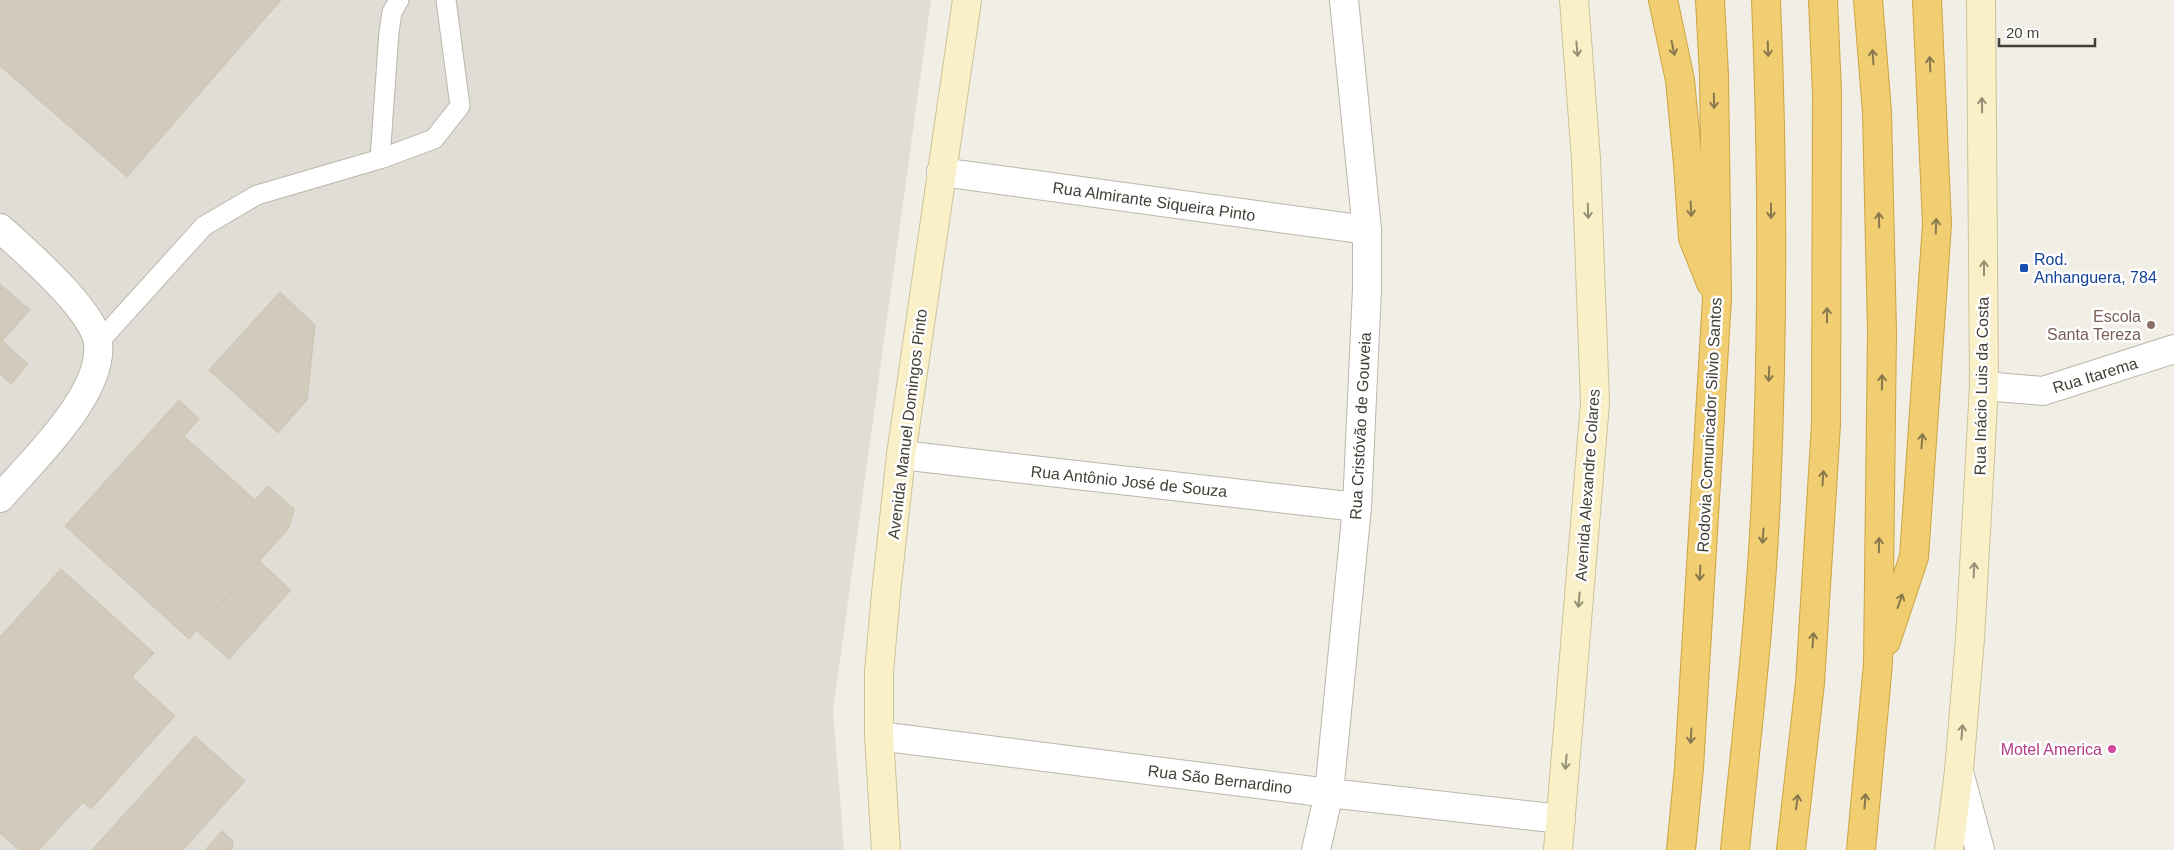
<svg xmlns="http://www.w3.org/2000/svg" width="2174" height="850" font-family="Arial,sans-serif">
<rect width="100%" height="100%" fill="#f1eee6"/>
<path fill="#e0ddd7" d="M0,0H931L833,710L844,850H0Z"/>
<path fill="#d2cabc" stroke="#ccc3b0" d="M0,0H281L127,177L0,66Z
M0,284L30,310L2,341L0,339Z
M280,292L315,325L307,400L278,433L209,370Z
M0,339L28,364L11,384L0,374Z
M179,400L199,419L184,436L255,500L268,486L294,509L289,528L189,639L65,526Z
M259,561L291,590L229,659L197,631Z
M61,569L154,653L132,677L175,716L91,809L83,802L39,850H19L0,833V637Z
M195,736L245,781L183,850H92Z
M222,831L233,841L232,850H205Z"/>
<g fill="none" stroke-linecap="round" stroke-linejoin="round">
<defs>
<path id="lane" d="M380,159L389,32L392,12L399,0
M98,343L204,226L257,195L380,159L434,139L460,106L446,0"/>
<path id="street" d="M941,172L1367,230
M0,228C25,251 94,310 98,343C104,394 31,462 0,498
M1984,386L2043,391L2174,349
M901,455L1357,507
M879,736L1329,793L1561,819
M1959,772L1980,850
M1316,850L1329,793L1357,507L1367,289V230L1344,0"/>
<path id="secondary" d="M886,850L879,736V672L886,593L901,455L967,0
M1558,850L1595,403L1586,159L1574,0
M1949,850L1959,771L1970,639L1984,386L1981,0"/>
<path id="highway" d="M1663,0L1680,80L1688,164L1693,238L1711,283
M1886,641L1914,557L1937,224L1927,0
M1681,850L1689,768L1717,298L1714,75L1710,0
M1735,850C1747,732 1761,614 1766,496C1773,331 1773,165 1766,0
M1791,850L1810,683L1826,424L1827,93L1823,0
M1861,850L1878,663L1882,332L1877,112L1868,0"/>
</defs>
<use href="#lane" stroke="#bbb6a9" stroke-width="21"/>
<use href="#street" stroke="#bbb6a9" stroke-width="30"/>
<use href="#secondary" stroke="#cdc399" stroke-width="30"/>
<use href="#highway" stroke="#cea442" stroke-width="30"/>
<use href="#lane" stroke="#fff" stroke-width="19"/>
<use href="#street" stroke="#fff" stroke-width="28"/>
<use href="#secondary" stroke="#f9f0c7" stroke-width="28"/>
<use href="#highway" stroke="#f0ce71" stroke-width="28"/>
</g>
<defs><path id="oneway-shaft" d="M-6 0H5M1.5-3L5.5 0L1.5 3" fill="none" stroke-width="1.6" stroke-linecap="round" stroke-linejoin="round" transform="scale(1.25)"/></defs>
<g stroke="#88784e">
<use href="#oneway-shaft" transform="translate(1673 48) rotate(78)"/>
<use href="#oneway-shaft" transform="translate(1768 49) rotate(88)"/>
<use href="#oneway-shaft" transform="translate(1873 57) rotate(-94)"/>
<use href="#oneway-shaft" transform="translate(1930 64) rotate(-93)"/>
<use href="#oneway-shaft" transform="translate(1714 101) rotate(89)"/>
<use href="#oneway-shaft" transform="translate(1691 209) rotate(87)"/>
<use href="#oneway-shaft" transform="translate(1771 211) rotate(90)"/>
<use href="#oneway-shaft" transform="translate(1879 220) rotate(-92)"/>
<use href="#oneway-shaft" transform="translate(1936 226) rotate(-88)"/>
<use href="#oneway-shaft" transform="translate(1827 315) rotate(-90)"/>
<use href="#oneway-shaft" transform="translate(1769 374) rotate(92)"/>
<use href="#oneway-shaft" transform="translate(1882 382) rotate(-89)"/>
<use href="#oneway-shaft" transform="translate(1922 441) rotate(-86)"/>
<use href="#oneway-shaft" transform="translate(1823 478) rotate(-86)"/>
<use href="#oneway-shaft" transform="translate(1763 536) rotate(94)"/>
<use href="#oneway-shaft" transform="translate(1879 545) rotate(-89)"/>
<use href="#oneway-shaft" transform="translate(1700 573) rotate(93)"/>
<use href="#oneway-shaft" transform="translate(1900 601) rotate(-71)"/>
<use href="#oneway-shaft" transform="translate(1813 640) rotate(-86)"/>
<use href="#oneway-shaft" transform="translate(1691 736) rotate(93)"/>
<use href="#oneway-shaft" transform="translate(1865 801) rotate(-85)"/>
<use href="#oneway-shaft" transform="translate(1797 802) rotate(-83)"/>
</g>
<g stroke="#958f77">
<use href="#oneway-shaft" transform="translate(1577 49) rotate(85)"/>
<use href="#oneway-shaft" transform="translate(1982 105) rotate(-91)"/>
<use href="#oneway-shaft" transform="translate(1588 211) rotate(88)"/>
<use href="#oneway-shaft" transform="translate(1984 268) rotate(-90)"/>
<use href="#oneway-shaft" transform="translate(1974 570) rotate(-87)"/>
<use href="#oneway-shaft" transform="translate(1579 600) rotate(95)"/>
<use href="#oneway-shaft" transform="translate(1962 732) rotate(-85)"/>
<use href="#oneway-shaft" transform="translate(1566 762) rotate(95)"/>
</g>
<rect fill="#1a4fb4" stroke="#fff" stroke-width="2" x="2019" y="263" width="10" height="10" rx="2.5"/>
<circle fill="#8d6e63" stroke="#fff" stroke-width="2" cx="2151" cy="325" r="5"/>
<circle fill="#d1479c" stroke="#fff" stroke-width="2" cx="2112" cy="749" r="5"/>
<g text-anchor="middle" stroke-width="5" stroke-linejoin="round" paint-order="stroke">
<g font-size="16" fill="#433f36" stroke="#fff">
<text transform="translate(1154 201) rotate(8)" y="6">Rua Almirante Siqueira Pinto</text>
<text transform="translate(2095 375) rotate(-17)" y="6">Rua Itarema</text>
<text transform="translate(1981 386) rotate(-89)" y="6">Rua Inácio Luis da Costa</text>
<text transform="translate(907 424) rotate(-83)" y="6">Avenida Manuel Domingos Pinto</text>
<text transform="translate(1709 425) rotate(-87)" y="6">Rodovia Comunicador Silvio Santos</text>
<text transform="translate(1360 426) rotate(-87)" y="6">Rua Cristóvão de Gouveia</text>
<text transform="translate(1129 481) rotate(6)" y="6">Rua Antônio José de Souza</text>
<text transform="translate(1587 485) rotate(-86)" y="6">Avenida Alexandre Colares</text>
<text transform="translate(1220 779) rotate(7)" y="6">Rua São Bernardino</text>
</g>
<g font-size="16" fill="#164399" stroke="#fff" text-anchor="start">
<text x="2034" y="265">Rod.<tspan x="2034" dy="18">Anhanguera, 784</tspan></text>
</g>
<g font-size="16" fill="#785e54" stroke="#fff" text-anchor="end">
<text x="2141" y="322">Escola<tspan x="2141" dy="18">Santa Tereza</tspan></text>
</g>
<g font-size="16" fill="#b23c85" stroke="#fff" text-anchor="end">
<text x="2102" y="755">Motel America</text>
</g>
</g>
<path d="M1999 38v8h96v-8" fill="none" stroke="#433f36" stroke-width="2.5"/>
<text x="2006" y="38" font-size="15" fill="#433f36" stroke="#ffffff" stroke-width="4" paint-order="stroke">20 m</text>
</svg>
